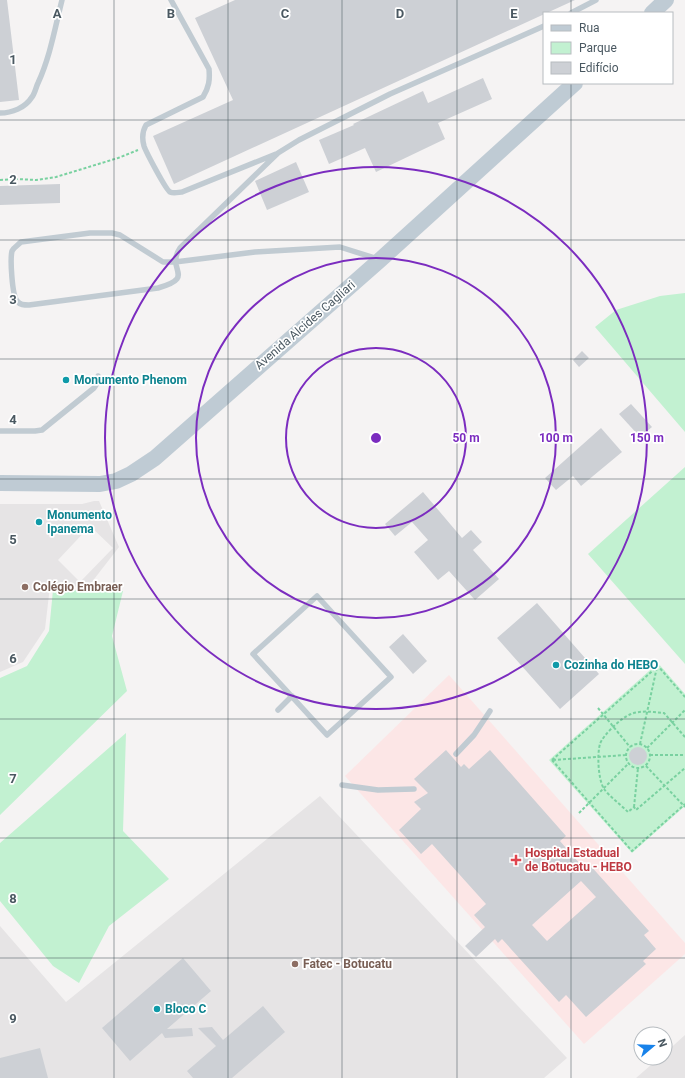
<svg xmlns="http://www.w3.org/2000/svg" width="685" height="1078" font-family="Roboto,sans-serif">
<rect width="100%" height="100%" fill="#f5f3f3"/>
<path fill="#e6e4e5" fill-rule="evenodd" d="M94,501H99L119,547L88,587L50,586L45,629L23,662L0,672V504H82ZM90,526L113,548L80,582L58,560Z
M320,796L567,1058L544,1078H0V926L66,1002Z
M685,1035V1078H636L659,1058H665V1053Z"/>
<path fill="#fce6e6" d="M449,675L685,943V954L584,1044L345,776Z"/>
<path fill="#c2f1d1" d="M685,293V432L595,327L616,310L660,296Z
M685,467V664L588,554Z
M53,590L123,591L112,636L127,691L0,815V678L27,666L49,631Z
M658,663L685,694V806L632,853L549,760Z
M126,733L123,831L169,879L109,926L79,983L53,966L0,901V843Z"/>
<path fill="#cdd0d5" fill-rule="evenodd" d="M0,0H7L19,100L0,102Z
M235,0H575L174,184L153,136L233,100L195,18Z
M483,78L492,99L438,123L445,139L376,172L365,148L329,164L319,140L354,125L353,124L423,91L428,103Z
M296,162L309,192L267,210L255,181Z
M60,184V203L0,205V186Z
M582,351L589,358L579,367L573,360Z
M631,404L652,427L640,437L619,414Z
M601,428L622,452L581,486L573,476L556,490L545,478Z
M423,492L462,538L471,530L482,542L473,550L499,579L475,600L449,571L438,580L414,552L428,540L412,522L395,536L385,524Z
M537,603L599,674L560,709L497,638Z
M403,634L427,661L413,674L389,647Z
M629 756a9 9 0 1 1 18 0a9 9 0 1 1-18 0Z
M446,750L461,767L464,764L469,769L490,750L566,836L560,841L572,855L584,868L589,864L649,931L644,935L656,949L643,961L646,964L586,1017L566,995L559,1002L502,939L498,943L495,939L476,957L465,946L485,927L474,915L486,904L432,844L421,854L399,830L421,809L414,802L428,793L414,779ZM581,881L596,897L547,941L532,925Z
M183,958L211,991L167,1029L192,1028L193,1036L165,1038L162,1033L130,1061L102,1028Z
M263,1006L285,1032L232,1078H193L187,1071L216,1046L198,1028L212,1027L223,1040Z
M40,1048L48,1078H0V1058Z"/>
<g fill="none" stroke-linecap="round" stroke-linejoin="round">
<path stroke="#79d1a0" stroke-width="2" stroke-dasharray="3 2" stroke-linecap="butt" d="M0,180L16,179L36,180L56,177L118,158L138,150
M598,708L630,747
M685,737L664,713C653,712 641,710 631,714C622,717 603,735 600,744C597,754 598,779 604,789C609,796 621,805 628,812L634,807L636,810L685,768
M626 756a12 12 0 1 1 24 0a12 12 0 1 1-24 0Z
M640,744L657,667
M647,748L685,710
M650,755H685
M552,760L632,851L685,804
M552,760L658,666L685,697
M553,760L626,755
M646,766L685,807
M634,807L638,768
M579,813L628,764"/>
<path stroke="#c1cbd2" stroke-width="5.5" d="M171,0L209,69C210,80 209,87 203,97L146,125C142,132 142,139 144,146C146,152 166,190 170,192C174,194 179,192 182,192L276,154
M571,13L596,0
M0,113C12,113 25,108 32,97C35,93 36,87 38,83C50,57 55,28 62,0
M378,259L340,247L255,252L175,262H163L120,235L112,233H90L21,242C18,245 14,247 12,251C10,259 12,295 17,301C20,305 24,305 29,305L158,288C197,277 165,270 180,248L278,153L299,140L390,94L544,26
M0,431H35L42,430L94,388L96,385L98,376
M317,596L391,677L327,735L253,654Z
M278,710L292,696
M456,754L474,735L490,711
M342,785L378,790L414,789"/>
<path stroke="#bfcbd4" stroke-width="16" d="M652,13L666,0
M0,483L100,484L116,481L131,474L155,458L380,260L575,83"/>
</g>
<path fill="none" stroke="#4a5861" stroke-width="1" stroke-opacity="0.55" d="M114,0V1078M228,0V1078M342,0V1078M457,0V1078M571,0V13M571,83V1078M0,120H685M0,240H685M0,359H685M0,479H685M0,599H685M0,719H685M0,838H685M0,958H685"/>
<g fill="none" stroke="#7b2cbf" stroke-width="2">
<circle cx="376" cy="438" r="90"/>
<circle cx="376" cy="438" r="180"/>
<circle cx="376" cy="438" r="271"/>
</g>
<g fill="#0f9aa8" stroke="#fff" stroke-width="1.5">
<circle cx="66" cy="380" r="4"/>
<circle cx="39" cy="522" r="4"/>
<circle cx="556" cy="665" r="4"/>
<circle cx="157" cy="1009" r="4"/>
</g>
<g fill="#8d6e63" stroke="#fff" stroke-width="1.5">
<circle cx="25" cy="587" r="4"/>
<circle cx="295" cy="964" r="4"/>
</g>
<path fill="#e0444e" stroke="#fff" stroke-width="1.5" d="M514 854h4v4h4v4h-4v4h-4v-4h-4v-4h4z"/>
<g text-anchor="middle" stroke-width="3.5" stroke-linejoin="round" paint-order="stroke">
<g font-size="12" fill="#4a5861" stroke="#fff">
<text transform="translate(305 325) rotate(-41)" y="4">Avenida Alcides Cagliari</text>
</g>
<g font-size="12" font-weight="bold" fill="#0d838f" stroke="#fff" text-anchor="start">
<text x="74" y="384">Monumento Phenom</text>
<text x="47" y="519">Monumento<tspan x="47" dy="14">Ipanema</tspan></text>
<text x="564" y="669">Cozinha do HEBO</text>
<text x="165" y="1013">Bloco C</text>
</g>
<g font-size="12" font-weight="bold" fill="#785e54" stroke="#fff" text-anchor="start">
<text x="33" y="591">Colégio Embraer</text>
<text x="303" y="968">Fatec - Botucatu</text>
</g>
<g font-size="12" font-weight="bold" fill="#be3a42" stroke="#fff" text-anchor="start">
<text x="525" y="857">Hospital Estadual<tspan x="525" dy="14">de Botucatu - HEBO</tspan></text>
</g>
</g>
<g font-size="13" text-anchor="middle" font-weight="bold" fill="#4a5861" stroke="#fff" stroke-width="3.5" stroke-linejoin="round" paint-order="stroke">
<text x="57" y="18">A</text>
<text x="171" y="18">B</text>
<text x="285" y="18">C</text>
<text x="400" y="18">D</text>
<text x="514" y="18">E</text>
<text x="13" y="64">1</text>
<text x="13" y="184">2</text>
<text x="13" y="304">3</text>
<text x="13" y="424">4</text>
<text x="13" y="544">5</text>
<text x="13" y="663">6</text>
<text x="13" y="783">7</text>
<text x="13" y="903">8</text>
<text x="13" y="1023">9</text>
</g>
<circle cx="376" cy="438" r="6" fill="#7b2cbf" stroke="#fff" stroke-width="2"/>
<g font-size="12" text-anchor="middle" font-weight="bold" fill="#7b2cbf" stroke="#fff" stroke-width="3.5" stroke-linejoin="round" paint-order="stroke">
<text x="466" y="442">50 m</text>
<text x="556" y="442">100 m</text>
<text x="647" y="442">150 m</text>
</g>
<rect x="543" y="12" width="130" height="72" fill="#ffffff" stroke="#b7bcc0"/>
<rect x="551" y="25" width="20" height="6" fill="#bfcbd4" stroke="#b7bcc0"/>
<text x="579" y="32" font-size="12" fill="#4a5861">Rua</text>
<rect x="551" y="42" width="20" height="12" fill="#c2f1d1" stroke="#b7bcc0"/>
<text x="579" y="52" font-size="12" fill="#4a5861">Parque</text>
<rect x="551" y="62" width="20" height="12" fill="#cdd0d5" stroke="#b7bcc0"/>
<text x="579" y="72" font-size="12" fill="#4a5861">Edifício</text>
<g transform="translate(653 1046) rotate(71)"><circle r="19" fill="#ffffff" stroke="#b7bcc0"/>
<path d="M0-3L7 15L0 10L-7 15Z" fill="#1882ea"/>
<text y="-6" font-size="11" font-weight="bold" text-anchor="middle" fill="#4a5861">N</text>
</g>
</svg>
